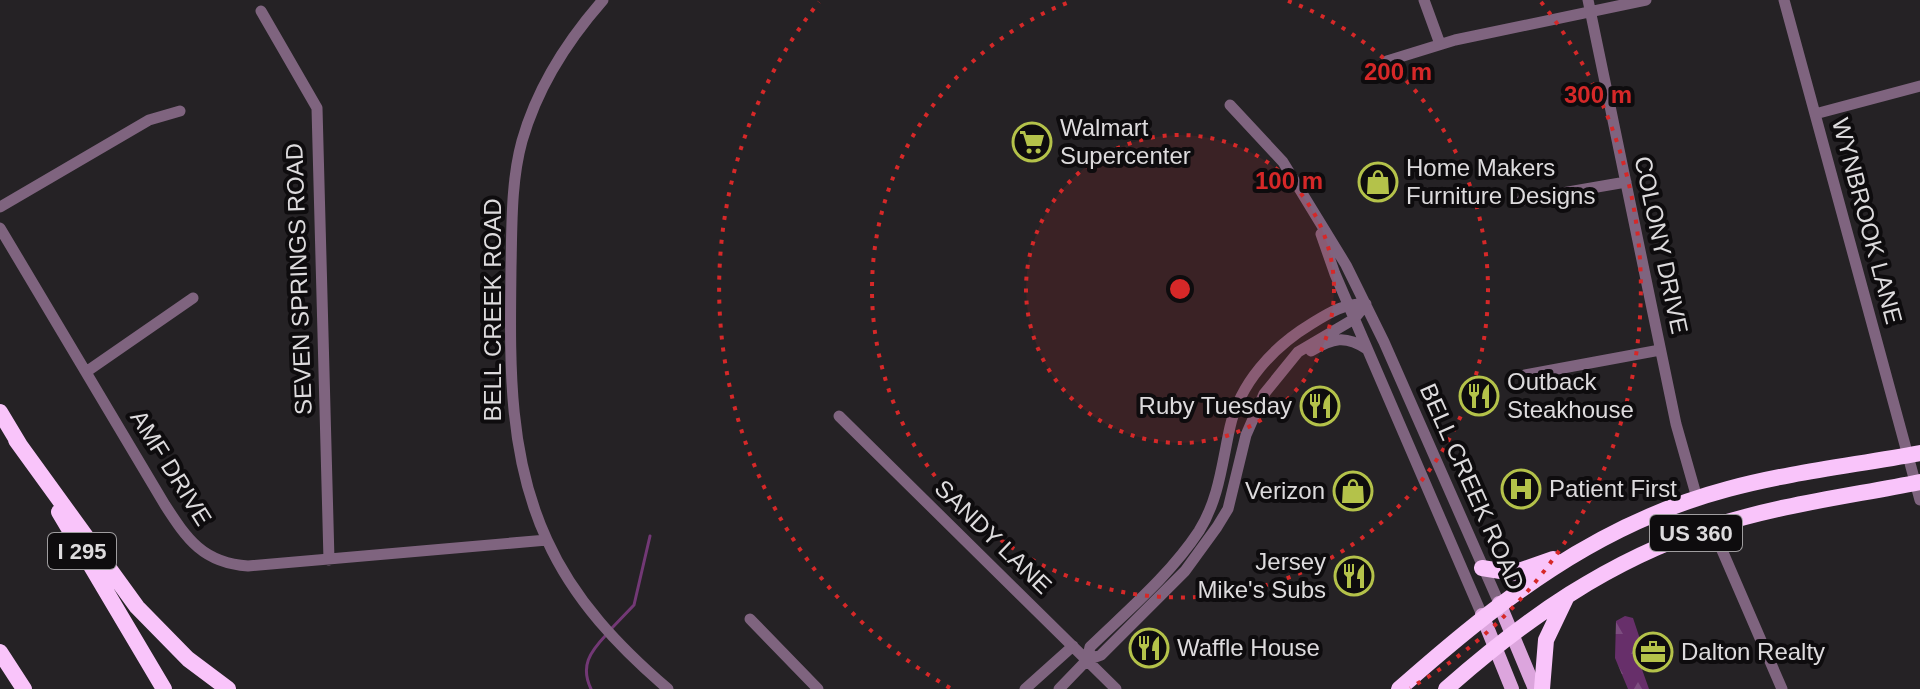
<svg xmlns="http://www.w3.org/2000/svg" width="1920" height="689" font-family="Arial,sans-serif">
<defs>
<pattern id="forest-firs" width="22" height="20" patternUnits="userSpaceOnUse" patternTransform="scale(2)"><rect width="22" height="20" fill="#672f6a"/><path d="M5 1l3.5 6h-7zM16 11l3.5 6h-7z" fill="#7c4d7f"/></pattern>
</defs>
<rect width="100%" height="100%" fill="#252225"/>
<path fill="url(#forest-firs)" d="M1625,616L1633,618L1641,642L1634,647L1649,689H1628L1615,658L1616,621Z"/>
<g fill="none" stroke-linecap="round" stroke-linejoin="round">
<path stroke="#723875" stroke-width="3" d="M611,629L634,605L650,536
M591,689C580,666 590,652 606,635"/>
<path stroke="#7f647f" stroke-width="11" d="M603,0C567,41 537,88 522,141C511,181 512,225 511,267C510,360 507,454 547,540C574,600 619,647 668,689
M1424,0L1440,44
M1588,0L1676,424L1697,498
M1784,0L1920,500
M261,11L317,108L329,560
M1387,61L1455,40L1646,0
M1230,105L1283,162L1346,265L1384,342L1499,603
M1815,114L1920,86
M1522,200L1626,182
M0,207L149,120L180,111
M0,228L165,505C187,539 203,563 248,566L547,540
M1321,234L1335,274L1482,615
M1311,351C1333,338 1345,335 1367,349
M86,372L193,298
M1525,375L1660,350
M839,416L1116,689
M1712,527L1782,689
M750,619L818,689
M1087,660L1090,647C1127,611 1170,575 1199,531C1219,499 1222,463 1230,427C1240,383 1273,347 1311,324C1329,313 1344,303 1366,304
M1025,689L1073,646
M1059,689L1087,660L1101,655L1185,571L1217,527L1228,509L1246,435L1264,394L1298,352L1354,319L1366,304"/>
<path stroke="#dca5dd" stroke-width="14" d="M1499,603L1535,689
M1482,615L1512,689"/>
<path stroke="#f9c4fa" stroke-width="16" d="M0,412L21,447
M16,440L137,607L188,659L228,689
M59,512L164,689
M1482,568L1513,573L1553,559
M0,652L24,689
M1399,689C1500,600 1596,524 1728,489C1791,472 1856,465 1920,453
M1446,689C1525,619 1609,560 1711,527C1778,505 1850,496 1920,482
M1542,689L1546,640L1567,596"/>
</g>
<circle cx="1180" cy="289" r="154" fill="#d62828" fill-opacity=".12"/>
<g fill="none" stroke="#d62828" stroke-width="4" stroke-dasharray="4 8">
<circle cx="1180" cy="289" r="154"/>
<path d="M1288 1A308 308 0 1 1 1072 1"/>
<path d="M950 688A461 461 0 0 1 819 2M1541 2A461 461 0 0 1 1410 688"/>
</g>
<defs>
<symbol id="supermarket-ring" viewBox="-11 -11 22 22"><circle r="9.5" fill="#0e0c0e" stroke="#b4c24a" stroke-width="1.5"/><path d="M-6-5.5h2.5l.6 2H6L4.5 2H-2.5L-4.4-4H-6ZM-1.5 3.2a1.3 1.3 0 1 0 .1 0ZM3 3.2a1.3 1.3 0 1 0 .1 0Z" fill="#b4c24a"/></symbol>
<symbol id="shop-ring" viewBox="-11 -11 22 22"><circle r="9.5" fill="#0e0c0e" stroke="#b4c24a" stroke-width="1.5"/><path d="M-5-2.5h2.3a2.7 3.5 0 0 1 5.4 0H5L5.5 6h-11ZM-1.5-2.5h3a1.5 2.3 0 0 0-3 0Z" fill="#b4c24a"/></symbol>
<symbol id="restaurant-ring" viewBox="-11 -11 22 22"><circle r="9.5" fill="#0e0c0e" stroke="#b4c24a" stroke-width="1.5"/><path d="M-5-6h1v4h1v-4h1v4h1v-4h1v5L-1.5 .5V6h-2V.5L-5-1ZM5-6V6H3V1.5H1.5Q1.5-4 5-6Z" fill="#b4c24a"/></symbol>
<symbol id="hospital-ring" viewBox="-11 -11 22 22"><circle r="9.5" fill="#0e0c0e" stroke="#b4c24a" stroke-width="1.5"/><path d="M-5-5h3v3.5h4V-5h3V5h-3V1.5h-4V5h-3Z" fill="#b4c24a"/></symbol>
<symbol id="office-ring" viewBox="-11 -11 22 22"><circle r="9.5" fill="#0e0c0e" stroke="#b4c24a" stroke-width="1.5"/><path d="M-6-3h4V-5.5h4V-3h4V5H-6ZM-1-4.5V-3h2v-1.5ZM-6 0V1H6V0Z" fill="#b4c24a"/></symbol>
</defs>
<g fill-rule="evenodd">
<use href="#supermarket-ring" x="1010" y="120" width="44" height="44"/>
<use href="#shop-ring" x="1356" y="160" width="44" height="44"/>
<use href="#restaurant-ring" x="1457" y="374" width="44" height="44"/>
<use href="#restaurant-ring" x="1298" y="384" width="44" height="44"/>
<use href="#hospital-ring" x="1499" y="467" width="44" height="44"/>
<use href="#shop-ring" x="1331" y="469" width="44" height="44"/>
<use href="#restaurant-ring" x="1332" y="554" width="44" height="44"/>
<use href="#restaurant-ring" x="1127" y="626" width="44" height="44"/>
<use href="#office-ring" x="1631" y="630" width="44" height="44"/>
</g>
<g text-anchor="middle" stroke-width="8" stroke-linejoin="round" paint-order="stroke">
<g fill="#0e0c0e" stroke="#9f9d9f" stroke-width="2">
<rect x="1650" y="515" width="92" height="36" rx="6"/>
<rect x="48" y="533" width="68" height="36" rx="6"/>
</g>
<g font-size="22" font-weight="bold" fill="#dddbdd">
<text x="1696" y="541">US 360</text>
<text x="82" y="559">I 295</text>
</g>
<g font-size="24" fill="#dddbdd" stroke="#0e0c0e" text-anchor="start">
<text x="1060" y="136">Walmart<tspan x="1060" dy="28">Supercenter</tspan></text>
<text x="1406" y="176">Home Makers<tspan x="1406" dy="28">Furniture Designs</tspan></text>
<text x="1507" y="390">Outback<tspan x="1507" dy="28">Steakhouse</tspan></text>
<text x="1292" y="414" text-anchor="end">Ruby Tuesday</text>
<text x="1549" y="497">Patient First</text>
<text x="1325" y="499" text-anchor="end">Verizon</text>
<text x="1326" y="570" text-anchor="end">Jersey<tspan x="1326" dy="28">Mike's Subs</tspan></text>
<text x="1177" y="656">Waffle House</text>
<text x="1681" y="660">Dalton Realty</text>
</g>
<g font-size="24" fill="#dddbdd" stroke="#0e0c0e">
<text transform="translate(1867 221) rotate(75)" y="8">WYNBROOK LANE</text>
<text transform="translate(1661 245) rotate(78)" y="8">COLONY DRIVE</text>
<text transform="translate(299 279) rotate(-92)" y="8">SEVEN SPRINGS ROAD</text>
<text transform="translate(493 310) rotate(-90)" y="8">BELL CREEK ROAD</text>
<text transform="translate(171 468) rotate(58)" y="8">AMF DRIVE</text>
<text transform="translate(1472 487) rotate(66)" y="8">BELL CREEK ROAD</text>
<text transform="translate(993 537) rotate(44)" y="8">SANDY LANE</text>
</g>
</g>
<circle cx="1180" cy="289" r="12" fill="#d62828" stroke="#0e0c0e" stroke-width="4"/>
<g font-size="24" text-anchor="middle" font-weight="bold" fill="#d62828" stroke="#0e0c0e" stroke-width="8" stroke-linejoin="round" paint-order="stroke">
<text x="1398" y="80">200 m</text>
<text x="1598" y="103">300 m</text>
<text x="1289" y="189">100 m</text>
</g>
</svg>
